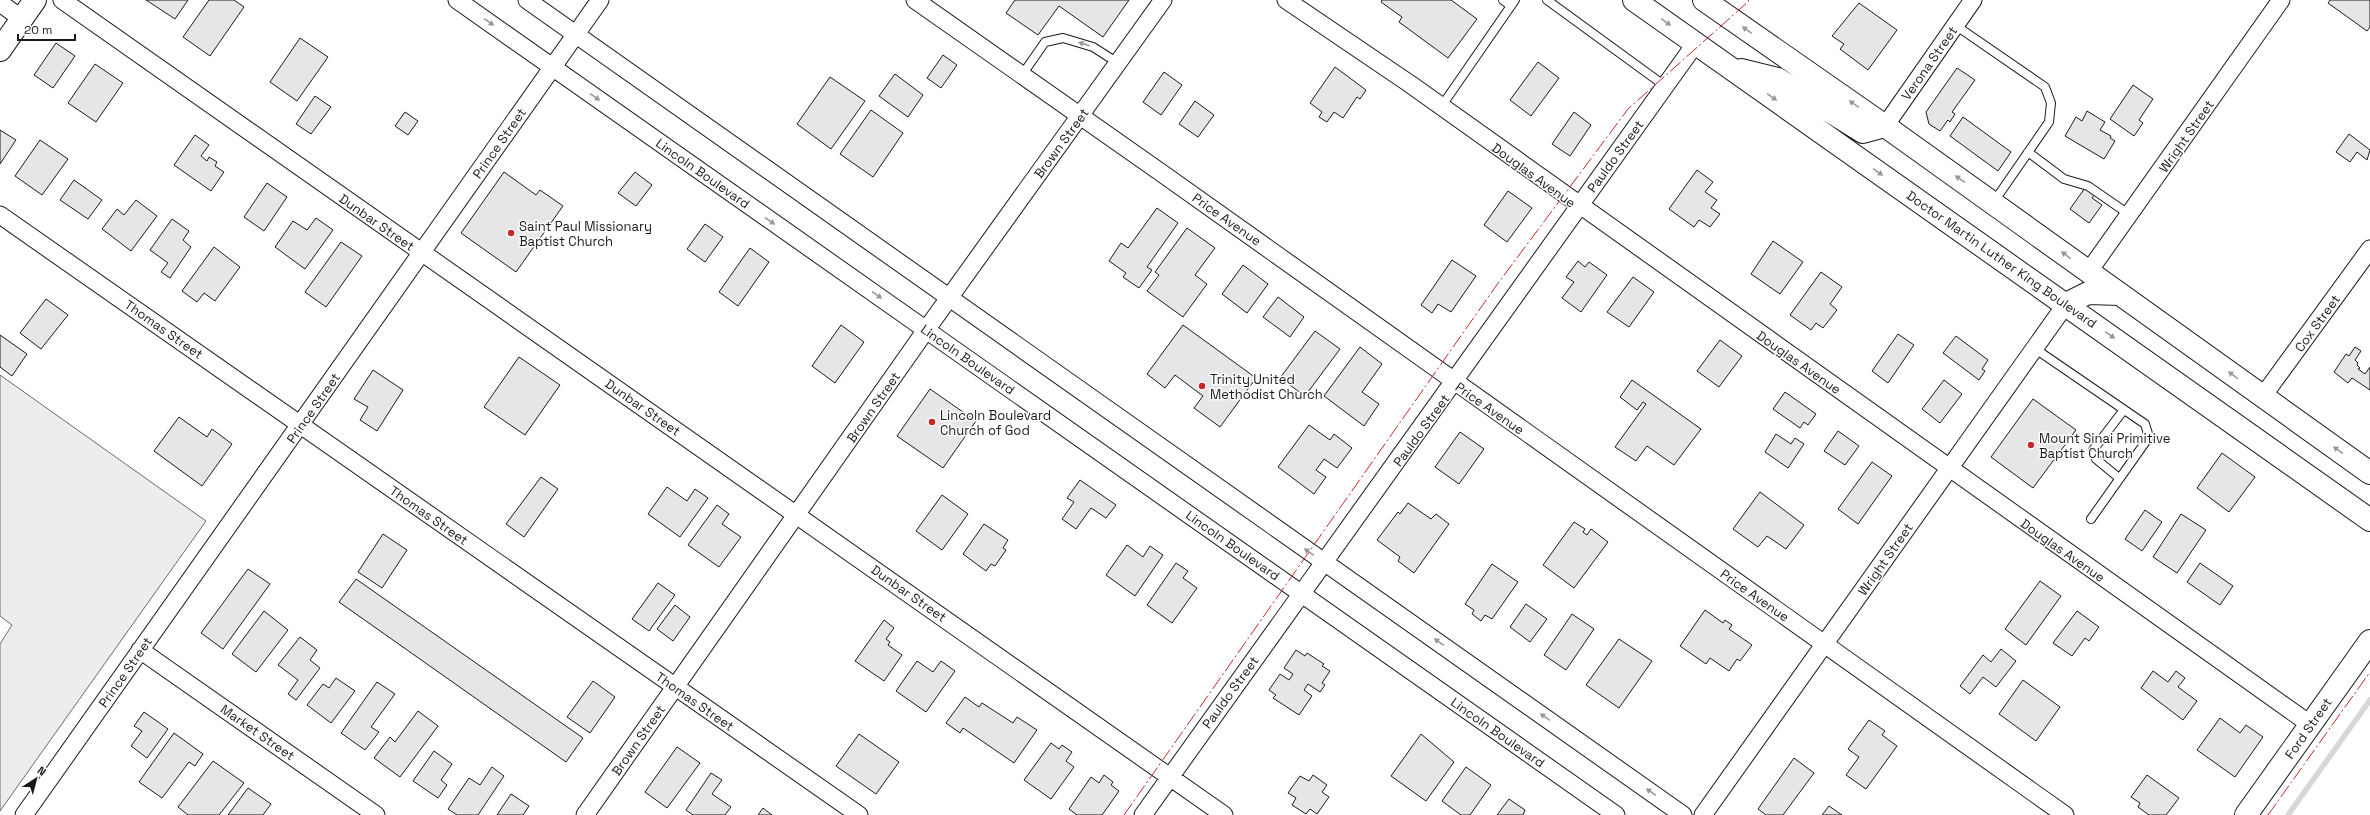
<svg xmlns="http://www.w3.org/2000/svg" width="2370" height="815" font-family="'Space Grotesk',sans-serif">
<rect width="100%" height="100%" fill="#fff"/>
<path fill="#ededed" stroke="#6a6a6a" d="M0,375L206,521L0,811V644L12,625L0,616Z"/>
<g fill="none" stroke-linecap="round" stroke-linejoin="round">
<path stroke="#d7d7d7" stroke-width="5.5" d="M2288,815L2370,700"/>
</g>
<path fill="#e6e6e6" stroke="#1a1a1a" d="M146,0H188L175,19Z
M209,0H234L244,7L210,56L183,37Z
M1015,0H1129L1103,37L1059,6L1038,35L1006,13Z
M1382,0H1451L1477,19L1448,58L1399,22L1402,17L1381,2Z
M2330,0H2370V27L2367,31L2328,3Z
M1859,3L1897,30L1868,70L1840,49L1844,44L1832,36Z
M300,38L328,57L297,101L270,82Z
M56,43L75,56L53,88L34,75Z
M943,55L957,65L941,88L927,78Z
M1538,62L1559,78L1531,116L1510,100Z
M95,64L123,83L96,122L68,103Z
M1335,67L1366,90L1360,99L1357,97L1343,118L1334,112L1327,122L1319,117L1322,112L1310,103Z
M1957,68L1975,80L1952,112L1955,114L1950,122L1948,120L1940,131L1929,124L1926,112Z
M1164,72L1182,85L1161,115L1143,102Z
M895,74L923,95L908,117L879,96Z
M830,77L865,101L831,149L797,124Z
M2133,85L2153,99L2139,120L2143,123L2134,136L2110,119Z
M315,96L331,107L311,134L296,124Z
M1195,101L1214,115L1198,137L1179,124Z
M871,110L903,133L873,177L840,154Z
M2087,111L2105,122L2100,130L2111,136L2110,138L2115,141L2104,159L2065,136L2076,117L2082,121Z
M405,112L418,121L408,135L395,126Z
M1574,112L1591,125L1570,156L1552,144Z
M1963,117L2011,152L1998,171L1950,136Z
M0,130L16,140L0,164Z
M2349,134L2370,150L2367,160L2357,152L2350,162L2336,152Z
M195,135L209,145L201,156L207,161L209,157L217,162L215,166L224,172L211,191L174,165Z
M40,140L68,159L42,195L15,176Z
M1697,170L1713,182L1705,192L1717,200L1711,208L1720,214L1710,227L1699,220L1694,227L1669,209Z
M504,172L536,195L540,190L563,206L516,272L461,233Z
M635,172L652,185L636,206L618,193Z
M74,180L102,200L88,219L60,200Z
M267,183L287,197L264,231L244,217Z
M2085,188L2095,194L2092,198L2102,205L2089,223L2070,209Z
M1508,191L1532,208L1507,242L1484,225Z
M136,200L157,216L131,251L102,229L117,209L124,215Z
M1157,208L1178,223L1147,267L1152,270L1139,288L1123,277L1126,273L1109,261L1121,243L1128,248Z
M316,218L333,230L305,269L275,247L293,221L307,230Z
M172,219L189,231L183,240L191,247L170,278L161,272L168,263L150,250Z
M705,224L723,237L705,262L687,249Z
M1187,228L1215,248L1195,275L1207,284L1183,317L1147,291L1159,275L1155,272Z
M1773,241L1803,262L1780,294L1751,274Z
M341,242L362,256L326,307L305,292Z
M214,247L240,267L215,301L204,293L197,302L182,291Z
M750,248L769,262L738,306L719,292Z
M1452,260L1476,276L1451,312L1438,304L1432,313L1421,305Z
M1578,261L1585,267L1589,262L1607,275L1581,312L1562,298L1574,282L1566,277Z
M1243,265L1268,284L1247,313L1222,294Z
M1821,272L1842,287L1830,304L1837,310L1823,328L1816,323L1811,330L1790,315Z
M1633,277L1654,292L1629,327L1607,312Z
M1278,297L1304,317L1290,337L1263,317Z
M46,299L68,315L41,349L20,333Z
M841,325L864,342L835,383L812,366Z
M1183,325L1256,378L1220,427L1194,408L1203,396L1175,375L1165,388L1147,374Z
M1315,331L1340,349L1305,396L1280,378Z
M1898,334L1914,345L1888,383L1872,371Z
M0,335L27,354L12,376L0,367Z
M1956,336L1988,360L1982,369L1985,371L1979,380L1943,353Z
M1720,340L1742,356L1719,387L1697,371Z
M1360,347L1382,364L1362,392L1379,404L1364,426L1324,396Z
M2355,347L2361,351L2355,360L2358,363L2357,365L2360,368L2358,369L2365,374L2370,367V390L2352,378L2348,383L2334,372L2346,354L2349,356Z
M519,357L560,385L525,435L484,407Z
M373,370L403,390L377,431L360,420L368,407L354,399Z
M1632,380L1701,429L1674,465L1647,446L1636,461L1615,447L1646,404L1643,402L1637,410L1620,397Z
M1944,380L1962,394L1940,423L1922,409Z
M930,389L976,421L943,468L897,436Z
M1785,392L1816,414L1808,425L1804,422L1800,428L1773,409Z
M2033,399L2076,430L2033,488L1991,457Z
M179,417L207,437L212,429L232,444L202,486L154,451Z
M1309,425L1330,440L1334,434L1352,448L1337,468L1324,459L1316,470L1326,477L1314,494L1278,467Z
M1838,431L1859,446L1845,465L1824,451Z
M1460,432L1484,449L1459,484L1435,467Z
M1776,434L1791,444L1795,438L1804,444L1788,468L1765,452Z
M2222,453L2255,477L2229,512L2197,488Z
M1872,462L1892,476L1858,524L1838,509Z
M541,477L558,489L524,537L506,524Z
M1080,480L1116,505L1106,518L1091,508L1076,529L1062,519L1074,502L1067,498Z
M667,487L687,501L695,489L708,498L680,537L648,514Z
M1760,492L1804,525L1786,549L1767,536L1758,547L1733,529Z
M942,495L968,514L942,550L916,531Z
M1408,503L1431,519L1436,514L1449,524L1414,573L1398,561L1400,557L1377,540L1398,512L1400,514Z
M717,505L729,514L722,524L741,537L719,567L688,545Z
M2145,510L2162,522L2142,551L2125,539Z
M2181,514L2206,530L2177,573L2153,557Z
M1574,522L1585,529L1583,532L1587,535L1591,529L1608,542L1574,588L1543,565Z
M984,524L1008,540L1003,548L1006,550L995,566L991,564L986,571L963,554Z
M383,534L407,550L382,588L358,572Z
M1127,545L1143,557L1150,546L1163,555L1135,596L1106,575Z
M1176,563L1188,571L1183,578L1197,588L1172,623L1147,605Z
M2200,563L2233,586L2220,605L2187,582Z
M1492,564L1518,582L1492,619L1485,615L1481,621L1472,614L1474,610L1465,604Z
M248,569L270,584L223,649L201,633Z
M356,579L583,738L566,762L339,602Z
M2040,581L2061,596L2026,645L2005,629Z
M658,583L675,595L649,631L632,619Z
M1526,604L1547,619L1530,642L1510,627Z
M675,605L690,617L673,641L657,629Z
M1705,610L1723,623L1725,620L1732,625L1729,629L1752,645L1740,661L1737,659L1729,671L1710,658L1706,664L1680,646Z
M264,611L288,630L256,672L232,654Z
M2077,611L2099,627L2089,641L2085,638L2072,656L2053,643Z
M1572,614L1594,629L1566,670L1544,655Z
M884,620L894,628L886,639L890,642L888,645L902,655L884,681L855,661Z
M300,637L317,650L310,660L320,668L296,700L288,694L298,680L278,665Z
M1619,639L1652,661L1619,708L1586,685Z
M2001,649L2016,661L1996,687L1983,677L1970,694L1960,686L1983,655L1991,662Z
M1296,650L1305,656L1307,653L1324,664L1322,666L1330,671L1322,683L1325,685L1320,692L1308,684L1304,690L1312,696L1299,715L1273,698L1276,695L1269,690L1280,674L1289,680L1293,674L1284,668Z
M917,661L933,672L941,661L955,671L926,712L896,691Z
M2153,671L2168,682L2176,671L2185,678L2178,687L2197,701L2183,720L2141,688Z
M336,678L355,691L331,723L307,705L323,684L329,688Z
M2023,680L2060,707L2036,741L1999,714Z
M593,681L615,697L590,733L567,717Z
M377,682L395,694L371,727L379,732L365,750L341,733Z
M965,697L979,707L982,703L1013,723L1017,717L1037,730L1014,763L963,728L960,733L946,723Z
M418,711L438,726L400,777L374,758L390,737L395,742Z
M144,712L168,729L147,758L131,746L142,731L134,726Z
M2220,718L2240,733L2246,725L2263,737L2235,777L2197,750Z
M1869,720L1885,731L1882,735L1897,746L1866,789L1846,775L1859,757L1848,749Z
M174,733L203,754L195,766L189,762L162,798L139,782Z
M859,734L899,762L876,794L836,766Z
M1421,734L1454,762L1426,801L1391,776Z
M1051,743L1059,749L1062,745L1072,752L1066,761L1074,767L1051,799L1024,780Z
M677,747L700,763L667,808L645,792Z
M434,751L452,764L441,780L447,785L438,798L413,781Z
M1794,758L1814,773L1783,815H1766L1758,809Z
M213,761L244,783L219,815H188L178,807Z
M492,767L504,776L478,815H457L448,809L469,778L480,785Z
M1466,767L1491,785L1470,815H1461L1442,801Z
M711,773L722,780L712,794L731,807L725,815H693L686,810Z
M1104,775L1113,782L1111,785L1119,791L1102,815H1077L1069,809L1091,777L1099,783Z
M1313,775L1327,785L1322,792L1329,797L1317,814L1310,809L1306,814L1292,805L1296,798L1288,793L1300,776L1309,781Z
M2147,775L2179,798L2166,815H2149L2138,807L2140,803L2131,797Z
M248,788L271,804L263,815H228Z
M511,794L529,806L523,815H497Z
M1509,799L1525,810L1523,815H1497Z
M1829,806L1842,815H1822Z
M763,808L772,815H758Z"/>
<g fill="none" stroke-linecap="round" stroke-linejoin="round">
<defs>
<path id="lane" d="M1503,0L1511,6
M1547,0L1665,86
M1955,25L2045,87L2051,103L2049,122L1993,203
M1022,75L1045,42L1063,38L1093,47L1118,63
M1441,107L1515,0
M2028,152L2064,179L2088,186L2130,215
M2034,348L2145,424L2149,437L2091,519
M2119,478L2096,459L2093,450L2123,411"/>
<path id="street" d="M62,0L1224,815
M457,0L1616,815
M527,0L1683,815
M915,0L1163,174L2065,815
M1286,0L1410,84L2311,725
M0,3L22,19
M1885,126L1973,0
M0,215L859,815
M2089,271L2281,0
M2263,396L2370,249
M140,650L376,815
M24,815L600,0
M585,815L926,330L1163,0
M1143,815L1696,43
M1703,815L2066,304"/>
<path id="secondary" d="M0,50L35,0
M2246,815L2370,641"/>
<path id="primary" d="M1634,0L2370,520
M1704,0L1885,126L2370,473
M1741,70L1778,79L1863,132L1885,126
M2066,304L2088,293L2120,294"/>
</defs>
<use href="#lane" stroke="#1a1a1a" stroke-width="10"/>
<use href="#street" stroke="#1a1a1a" stroke-width="19"/>
<use href="#secondary" stroke="#1a1a1a" stroke-width="24"/>
<use href="#primary" stroke="#1a1a1a" stroke-width="24"/>
<use href="#lane" stroke="#fff" stroke-width="8"/>
<use href="#street" stroke="#fff" stroke-width="17"/>
<use href="#secondary" stroke="#fff" stroke-width="22"/>
<use href="#primary" stroke="#fff" stroke-width="22"/>
<path stroke="#c62828" stroke-width="1" stroke-dasharray="14 3 2 3" stroke-linecap="butt" d="M1124,815L1496,286L1628,109L1749,1L1747,0
M2268,815L2370,672"/>
</g>
<defs><path id="oneway-solid" d="M-6-.8H1V-3.2L6.5 0L1 3.2V.8H-6Z"/></defs>
<g fill="#989898">
<use href="#oneway-solid" transform="translate(489 22) rotate(35)"/>
<use href="#oneway-solid" transform="translate(1666 22) rotate(35)"/>
<use href="#oneway-solid" transform="translate(1747 30) rotate(-145)"/>
<use href="#oneway-solid" transform="translate(1084 44) rotate(-163)"/>
<use href="#oneway-solid" transform="translate(595 97) rotate(35)"/>
<use href="#oneway-solid" transform="translate(1772 97) rotate(35)"/>
<use href="#oneway-solid" transform="translate(1854 104) rotate(-145)"/>
<use href="#oneway-solid" transform="translate(1878 172) rotate(35)"/>
<use href="#oneway-solid" transform="translate(1960 179) rotate(-145)"/>
<use href="#oneway-solid" transform="translate(770 221) rotate(35)"/>
<use href="#oneway-solid" transform="translate(2066 255) rotate(-144)"/>
<use href="#oneway-solid" transform="translate(877 295) rotate(35)"/>
<use href="#oneway-solid" transform="translate(2110 335) rotate(35)"/>
<use href="#oneway-solid" transform="translate(2233 375) rotate(-144)"/>
<use href="#oneway-solid" transform="translate(2338 450) rotate(-144)"/>
<use href="#oneway-solid" transform="translate(1309 552) rotate(-145)"/>
<use href="#oneway-solid" transform="translate(1439 642) rotate(-145)"/>
<use href="#oneway-solid" transform="translate(1545 717) rotate(-145)"/>
<use href="#oneway-solid" transform="translate(1651 792) rotate(-145)"/>
</g>
<g fill="#c62828" stroke="#fff" stroke-width="1.5">
<circle cx="511" cy="233" r="4"/>
<circle cx="1202" cy="386" r="4"/>
<circle cx="932" cy="422" r="4"/>
<circle cx="2031" cy="445" r="4"/>
</g>
<g text-anchor="middle" stroke-width="3" stroke-linejoin="round" paint-order="stroke">
<g font-size="13" fill="#1a1a1a" stroke="#fff">
<text transform="translate(1929 63) rotate(-55)" y="5">Verona Street</text>
<text transform="translate(2186 136) rotate(-55)" y="5">Wright Street</text>
<text transform="translate(499 143) rotate(-55)" y="5">Prince Street</text>
<text transform="translate(1061 143) rotate(-54)" y="5">Brown Street</text>
<text transform="translate(1615 156) rotate(-54)" y="5">Pauldo Street</text>
<text transform="translate(703 173) rotate(35)" y="5">Lincoln Boulevard</text>
<text transform="translate(1534 175) rotate(36)" y="5">Douglas Avenue</text>
<text transform="translate(1227 219) rotate(35)" y="5">Price Avenue</text>
<text transform="translate(377 222) rotate(35)" y="5">Dunbar Street</text>
<text transform="translate(2002 259) rotate(35)" y="5">Doctor Martin Luther King Boulevard</text>
<text transform="translate(2317 323) rotate(-54)" y="5">Cox Street</text>
<text transform="translate(164 329) rotate(35)" y="5">Thomas Street</text>
<text transform="translate(968 359) rotate(35)" y="5">Lincoln Boulevard</text>
<text transform="translate(1799 362) rotate(35)" y="5">Douglas Avenue</text>
<text transform="translate(643 407) rotate(35)" y="5">Dunbar Street</text>
<text transform="translate(873 407) rotate(-55)" y="5">Brown Street</text>
<text transform="translate(313 408) rotate(-55)" y="5">Prince Street</text>
<text transform="translate(1490 408) rotate(35)" y="5">Price Avenue</text>
<text transform="translate(1421 430) rotate(-54)" y="5">Pauldo Street</text>
<text transform="translate(429 515) rotate(35)" y="5">Thomas Street</text>
<text transform="translate(1233 545) rotate(35)" y="5">Lincoln Boulevard</text>
<text transform="translate(2063 550) rotate(35)" y="5">Douglas Avenue</text>
<text transform="translate(1885 559) rotate(-55)" y="5">Wright Street</text>
<text transform="translate(909 593) rotate(35)" y="5">Dunbar Street</text>
<text transform="translate(1755 595) rotate(35)" y="5">Price Avenue</text>
<text transform="translate(125 672) rotate(-55)" y="5">Prince Street</text>
<text transform="translate(1230 692) rotate(-54)" y="5">Pauldo Street</text>
<text transform="translate(695 701) rotate(35)" y="5">Thomas Street</text>
<text transform="translate(2308 728) rotate(-55)" y="5">Ford Street</text>
<text transform="translate(258 732) rotate(35)" y="5">Market Street</text>
<text transform="translate(1498 732) rotate(35)" y="5">Lincoln Boulevard</text>
<text transform="translate(638 740) rotate(-55)" y="5">Brown Street</text>
</g>
<g font-size="13" fill="#1a1a1a" stroke="#fff" text-anchor="start">
<text x="519" y="231">Saint Paul Missionary<tspan x="519" dy="15">Baptist Church</tspan></text>
<text x="1210" y="384">Trinity United<tspan x="1210" dy="15">Methodist Church</tspan></text>
<text x="940" y="420">Lincoln Boulevard<tspan x="940" dy="15">Church of God</tspan></text>
<text x="2039" y="443">Mount Sinai Primitive<tspan x="2039" dy="15">Baptist Church</tspan></text>
</g>
</g>
<g transform="translate(36 779) rotate(36)" stroke="#ffffff" stroke-width="3" paint-order="stroke">
<path d="M0-3L7 15L0 10L-7 15Z" fill="#1a1a1a"/>
<text y="-6" font-size="11" font-weight="bold" text-anchor="middle" fill="#1a1a1a">N</text>
</g>
<path d="M18 34v6h57v-6" fill="none" stroke="#1a1a1a" stroke-width="2"/>
<text x="24" y="34" font-size="12" fill="#1a1a1a" stroke="#ffffff" stroke-width="3" paint-order="stroke">20 m</text>
</svg>
